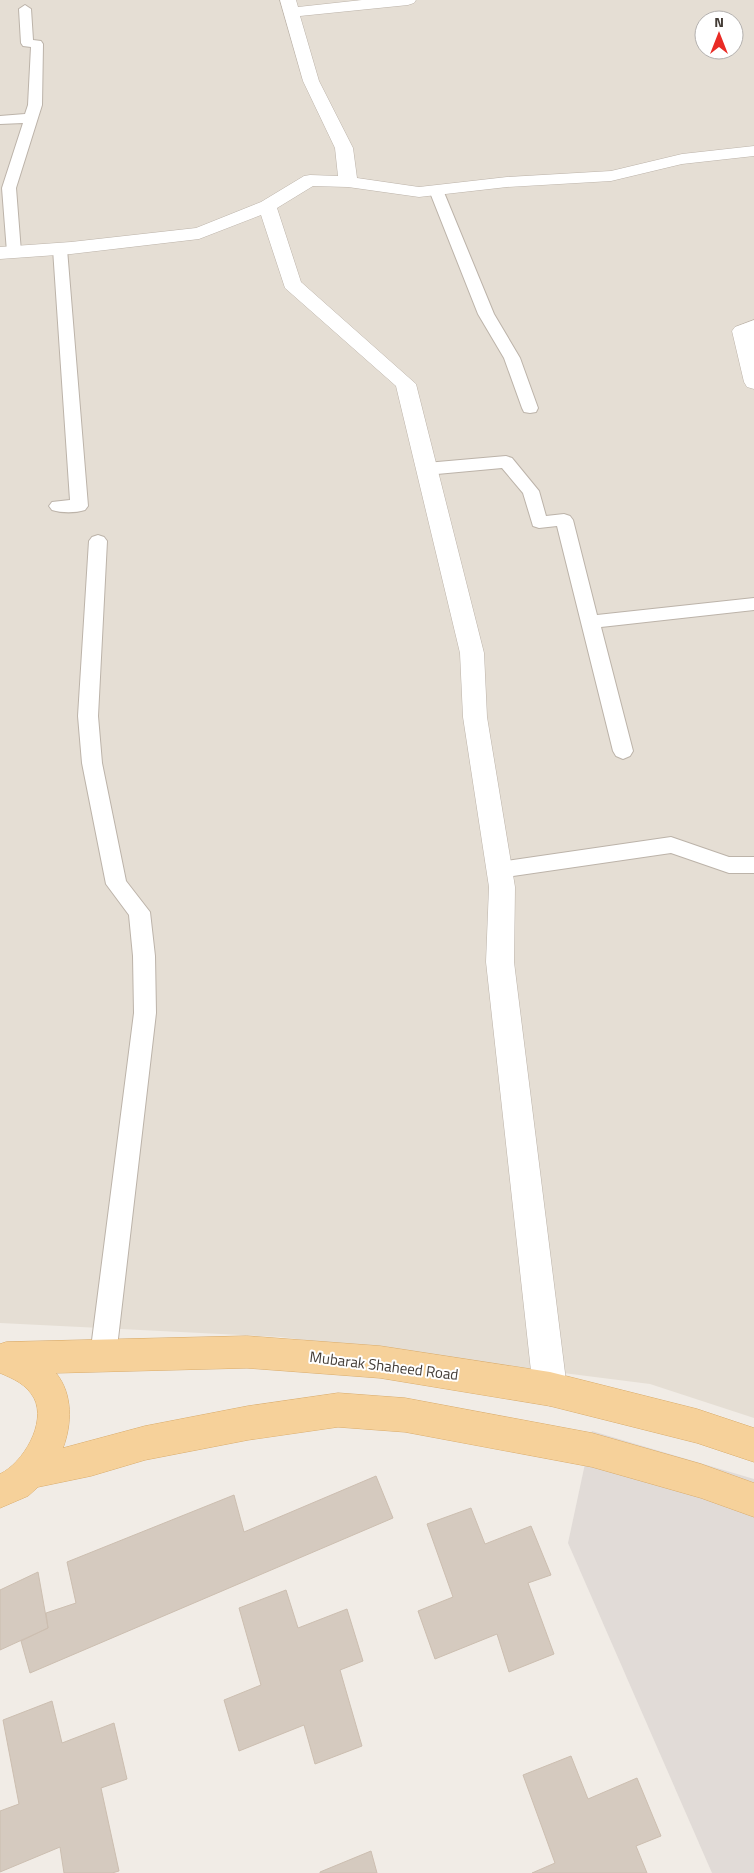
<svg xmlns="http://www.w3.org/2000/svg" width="754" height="1873" font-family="'Titillium Web',sans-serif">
<rect width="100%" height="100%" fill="#f1ece6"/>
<path fill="#e5ded4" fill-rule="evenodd" d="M0,0H754V1418L650,1384L281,1337L0,1323ZM704,20H734V50H704Z"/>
<path fill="#e1dbd7" d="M592,1431L754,1479V1873H712L568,1543Z"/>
<path fill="#d5cabf" stroke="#ccbeb0" d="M376,1476L393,1518L30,1673L21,1641L48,1628L46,1613L76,1603L67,1562L234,1495L244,1532Z
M471,1508L485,1544L531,1526L551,1575L528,1583L554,1654L509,1672L497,1634L435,1659L418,1611L453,1597L427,1524Z
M38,1572L48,1628L0,1650V1590Z
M286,1590L298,1628L347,1609L363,1661L340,1670L362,1746L315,1764L304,1725L239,1751L224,1700L261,1685L239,1608Z
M52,1701L62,1743L114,1723L127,1779L101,1788L119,1871L112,1873H64L60,1847L0,1872V1811L19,1804L3,1720Z
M571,1756L588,1799L637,1778L661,1836L636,1846L647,1873H532L555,1863L523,1775Z
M371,1851L377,1873H320V1872Z"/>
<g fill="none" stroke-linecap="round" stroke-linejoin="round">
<defs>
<path id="service" d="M25,5L31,9L33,40L41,41L43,44L42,105L16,188L21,252L19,255H9L7,252L2,188L23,123L0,124V116L25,114L28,105L31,47L23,46L21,43L19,9Z
M436,186L443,190L494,314L520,358L538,408L536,412L530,413L524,412L522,408L504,358L478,314L429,190Z
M60,245L65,246L67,249L88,506L85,510C75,513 62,513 52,510L49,506L52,502L70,500L53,249L55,246Z
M506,456L512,458L539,491L546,516L564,514L570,516L573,520L597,615L754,598V610L601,627L633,751L630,756L623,759L616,756L613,751L557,526L539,528L533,526L523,493L502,468L426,475L420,473L418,469L420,465L426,463Z
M98,535L104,537L107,541L98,716L102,763L126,881L150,912L155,956L156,1013L116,1356L112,1365L103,1369L94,1365L90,1356L134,1013L133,956L129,915L106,884L82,763L78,716L89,541L92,537Z
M671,837L729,857H754V873H729L671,853L499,878L492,876L489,870L492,864L499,862Z"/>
<path id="minor" d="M280,0H296L298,7L362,0H416L414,3L408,5L300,16L319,81L353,148L357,178L419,187L507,177L611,171L682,154L754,146V156L682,164L611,181L507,187L419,197L348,187L313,186L277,208L301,282L416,384L484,653L487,717L515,887L514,962L567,1389L562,1401L550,1406L538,1401L533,1389L486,962L489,887L463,717L460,653L396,386L285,288L261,215L199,239L71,254L0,259V247L71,242L196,228L261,202L304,176L310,175L338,176L335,148L303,81Z
M754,320V389L747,387L744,382L732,331L735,327Z"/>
<path id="primary" d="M247,1336L380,1346L550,1372L697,1409L754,1428V1462L697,1443L550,1406L380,1378L247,1368L56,1373C73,1394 72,1424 63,1448L145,1426L248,1406L338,1393L405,1398L592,1433L701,1464L754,1483V1517L701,1498L592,1467L405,1432L338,1427L248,1440L145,1460L91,1476L38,1487L28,1496L0,1508V1474C23,1463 47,1423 34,1398C26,1384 14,1379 0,1373V1344L6,1342Z"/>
</defs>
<use href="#service" stroke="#bcb3a9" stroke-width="2"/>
<use href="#minor" stroke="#bcb3a9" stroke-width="1"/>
<use href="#primary" stroke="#daac6b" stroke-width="1"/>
<use href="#service" fill="#fff" fill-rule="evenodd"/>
<use href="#minor" fill="#fff" fill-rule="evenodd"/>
<use href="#primary" fill="#f6d19a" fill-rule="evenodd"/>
</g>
<g text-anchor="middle" stroke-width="4" stroke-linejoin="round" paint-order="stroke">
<g font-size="15" fill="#433c36" stroke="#fff">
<text transform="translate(384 1366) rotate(7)" y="5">Mubarak Shaheed Road</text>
</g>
</g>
<g transform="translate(719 35)"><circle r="24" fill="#ffffff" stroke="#b4b1af"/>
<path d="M0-4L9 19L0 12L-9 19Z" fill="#e92b25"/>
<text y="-8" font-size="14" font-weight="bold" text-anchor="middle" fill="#433c36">N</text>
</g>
</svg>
